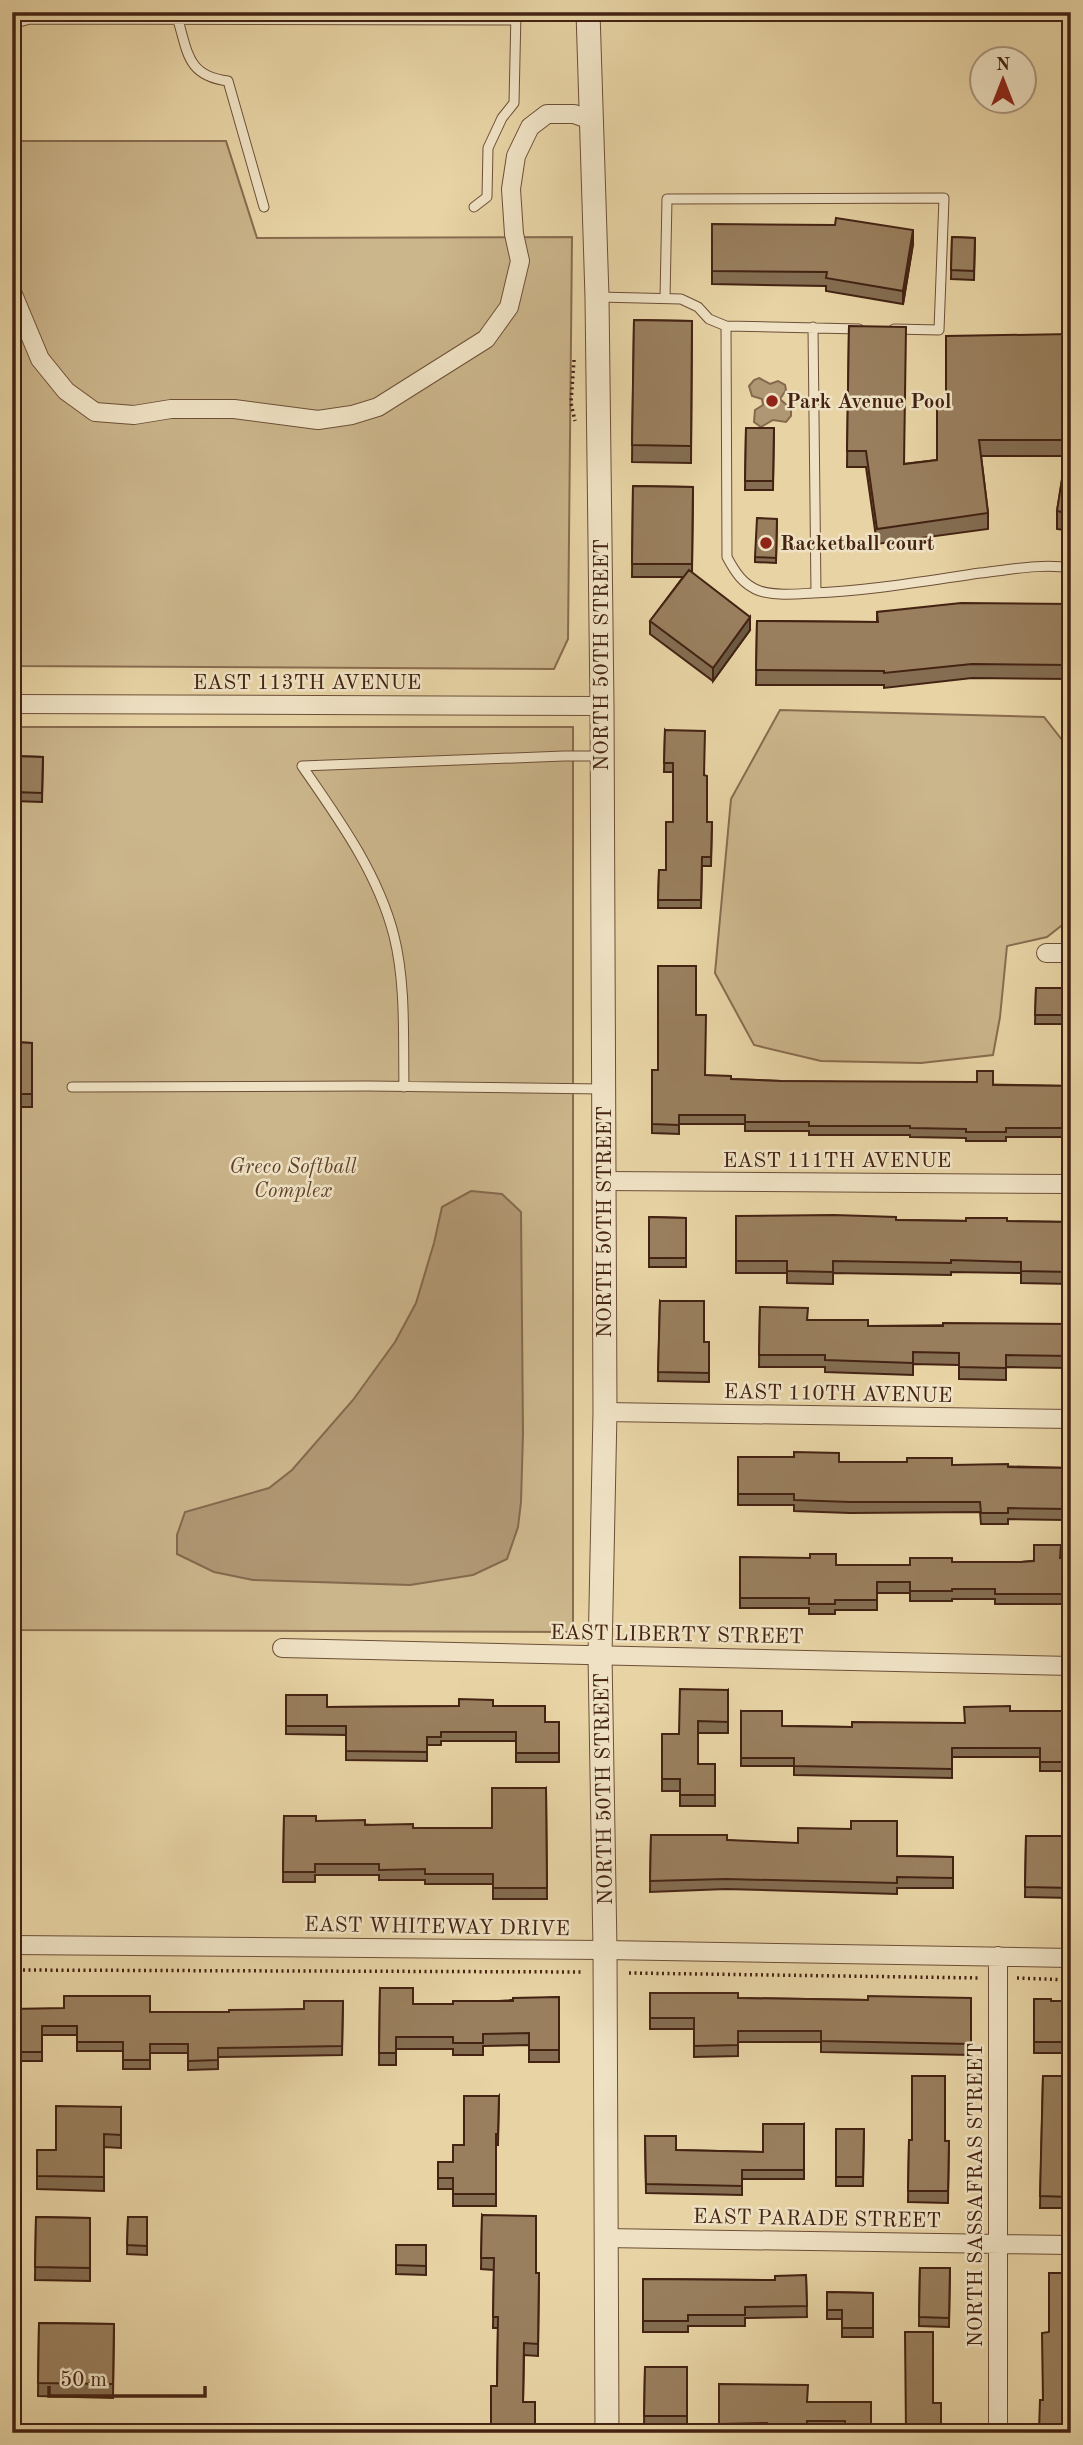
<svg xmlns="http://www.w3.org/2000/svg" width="1083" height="2445" font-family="'Old Standard TT',serif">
<rect width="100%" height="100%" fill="#e7d3a4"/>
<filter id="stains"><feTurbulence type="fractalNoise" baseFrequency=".00286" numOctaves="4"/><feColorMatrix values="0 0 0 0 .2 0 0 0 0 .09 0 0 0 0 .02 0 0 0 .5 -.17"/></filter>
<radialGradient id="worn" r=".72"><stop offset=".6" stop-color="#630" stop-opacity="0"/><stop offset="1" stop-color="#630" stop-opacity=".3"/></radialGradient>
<path fill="#cbb58b" stroke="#886c4f" stroke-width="2" d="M12,141H226L257,238L572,237L568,639L554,669L12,666Z
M780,710L1044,717L1070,750L1071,918L1047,937L1007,946L1000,1017L993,1055L921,1063L821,1061L754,1045L715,973L731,799Z
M12,727H573V1632L12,1630Z"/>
<path fill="#b09773" stroke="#85694d" stroke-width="2" d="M759,378L770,384L778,381L785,385L786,390L780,399L791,409V416L786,422L773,420L761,427L754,422L755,410L763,405L762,399L752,396L749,386L754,380Z
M471,1191L502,1194L521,1212L523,1433L521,1502L518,1527L507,1559L473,1575L410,1585L253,1580L214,1572L177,1554V1535L185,1512L269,1488L292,1470L353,1400L395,1342L416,1303L434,1243L442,1207Z"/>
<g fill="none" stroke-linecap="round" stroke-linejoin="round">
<defs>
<path id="service" d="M178,20C188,54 188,76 228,81L264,207
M12,24L30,19L516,20
M474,207L487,197L488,148L502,118L514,103L516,12
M599,297L681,299L698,307L709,319L726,326L859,329
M665,298L667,199L944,198L939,330L894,329
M726,326L727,557C735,572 743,585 760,591C777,596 796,594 813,593C869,591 925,581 980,573C1009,570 1041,563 1071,568
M813,327L816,593
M72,1087L368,1086L602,1089
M404,1087C403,1038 406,984 394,936C378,873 338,818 302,766L564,756H601"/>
<path id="minor" d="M12,292L40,359L66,391L95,412L134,415L171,409H234L318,420L352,415L378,407L486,339L509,307L520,261L514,234L511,189L516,156L530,127L547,114H574L591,120
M12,704L602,706
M1046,953H1071
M602,1181L1071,1184
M605,1412L1071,1419
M282,1648L1071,1666
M12,1945L605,1950L1071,1958
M998,1956V2433
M605,2238L1071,2245"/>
<path id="tertiary" d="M588,12L597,297L602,706L605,1412L600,1655L605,1950L607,2433"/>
</defs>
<use href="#service" stroke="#6d4f37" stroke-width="11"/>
<use href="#minor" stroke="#6d4f37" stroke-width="20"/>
<use href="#tertiary" stroke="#6d4f37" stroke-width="25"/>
<path stroke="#442313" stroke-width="3.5" stroke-dasharray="2 3.5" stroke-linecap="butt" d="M574,360L571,403L575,421
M12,1970L584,1972
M629,1973L981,1978
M1017,1978L1071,1980"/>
<use href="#service" stroke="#efe2c4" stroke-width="9"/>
<use href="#minor" stroke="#efe2c4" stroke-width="18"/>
<use href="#tertiary" stroke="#efe2c4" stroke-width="23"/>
</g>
<path fill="#846d51" stroke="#442313" stroke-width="2" d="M712,224L913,244L903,304L826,291V286L712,284Z
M952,237L975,238L974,280L951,279Z
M634,320L692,321L691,463L632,462Z
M849,326L904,464L937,460L946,399L1071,334V531L1057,529V511L1066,456H981L988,513V529L877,544L866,467H847Z
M746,428H774L773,490H745Z
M633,486L693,487L692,573L750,630L713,681L650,634V621L683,577H632Z
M777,519L776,563L755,562V557Z
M1071,604V679L972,678L884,688V685H756L757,621L877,622V612Z
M665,730L704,775L707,822H712L711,866H702L701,908H658L659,870H666L673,822V772H664Z
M12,756L43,757L42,802L14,801L15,783H12Z
M1036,988H1071V1024H1035Z
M696,1015L705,1075L731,1079L781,1081L1071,1086V1137H1006V1141H966V1138L910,1137V1135H809V1131H745V1124H679V1134L652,1133V1070H658Z
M12,1042L32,1043V1107H12Z
M736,1216L896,1220L1071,1222V1284L1021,1283V1273L951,1272V1275L833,1273V1284L787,1283V1273H736Z
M649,1217L686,1218V1267H649Z
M660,1301L704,1342H709V1382L658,1381Z
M760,1307L808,1320L868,1326L1071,1324V1368L1006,1367V1380L959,1379V1365L913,1364V1375L825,1372V1367H759Z
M738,1457L839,1462L1071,1468V1516H1066V1520L1008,1519V1524H981L980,1512L850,1513L794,1511V1505H738Z
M740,1557L836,1565H910L952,1562H1021L1061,1558H1071V1604H995V1599H952V1601H910V1593H877V1610H835V1614H809V1608H740Z
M728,1690V1733H698V1764H715V1806H680V1791H662V1734H679Z
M286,1695L327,1707L493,1706L545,1722H559V1762H516V1741H441V1745H427V1761L346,1760V1735L286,1734Z
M741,1711L782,1726L852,1727L964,1723L1010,1711H1071V1751H1067V1771H1040V1757H952V1778L794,1775V1766H741Z
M546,1788L547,1899H493V1884H425V1880H379V1875H315V1882H283L284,1816L316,1821L413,1828H492Z
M651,1835L727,1840L897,1856L953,1857V1888H897V1894L726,1889L650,1892Z
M1026,1836L1071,1839V1898L1025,1897Z
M380,1988L413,2004H453L559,1997V2062H529V2045L483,2046V2055H453V2049H396V2065H379Z
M650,1993L738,1998L868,2000L971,1998V2055L821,2052V2042H738V2056L694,2057V2029H650Z
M1034,1999L1051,2001H1071V2043H1068V2053H1034Z
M343,2001L342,2055L218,2057V2069L188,2070V2053H150V2069H123V2051H77V2035H42V2061H12V2009L150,2012H229L304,2009Z
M1043,2076H1071V2208H1040Z
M499,2096L498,2145H496V2206H453V2189H438V2162H453Z
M121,2107V2148L104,2147V2191L37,2189V2150H56Z
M804,2124V2179H742V2195L646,2193L645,2136L676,2150L763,2152Z
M836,2129H864L863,2186H836Z
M909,2140L949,2141L948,2203L908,2202Z
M482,2215L536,2273H539L538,2356L524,2355L523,2402L535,2433L497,2386L498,2328H493L494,2270L481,2269Z
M36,2217L90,2218V2281L35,2280Z
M128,2217H147V2255L127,2254Z
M396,2245H426V2275L396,2274Z
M920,2268H950L949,2327L919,2326Z
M806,2275L807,2317L745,2318V2326H688V2332H643V2279L775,2280Z
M827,2292L873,2293V2337H842V2319H827Z
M39,2323L114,2324L113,2398L38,2396Z
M645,2367H687V2429H644Z
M719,2384L807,2402H871V2433H845V2430H807V2433L719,2432Z"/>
<path fill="#6b5942" stroke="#442313" stroke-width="2" d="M913,230V244L903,304V291Z
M750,617V630L713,681V668Z"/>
<path fill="#997f5e" stroke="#442313" stroke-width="2" d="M836,218L913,230L903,291L826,278L827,272L712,271V224L835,225Z
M952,237L975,238L974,271L951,270Z
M634,320L692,321L691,446L632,445Z
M849,326L906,327L904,464L937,460V399H946V336L1071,334V440H979L988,513L877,529L866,451H847Z
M746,428H774L773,481H745Z
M1066,453H1071V514L1057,511Z
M633,486L693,487L692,564H632Z
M757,518L777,519L776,558L755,557Z
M689,570L750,617L713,668L650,621Z
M961,603L1071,604V665L972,664L884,673V671L756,670L757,621L878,622L877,612Z
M665,730L705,731L704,775L707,776V822H712L711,857H702L701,900H658L659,870H666V822H673V763H664Z
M12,756L43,757L42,793L14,792L15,774H12Z
M658,966H696V1015H706L705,1075L731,1076V1079L781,1081L977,1082V1071H993V1085L1071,1086V1128H1006V1132H966V1129L910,1128V1126H809V1122H745V1115H679V1125L652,1124V1070H658Z
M1036,988H1071V1015H1035Z
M12,1042L32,1043V1094H12Z
M834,1215L896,1217V1220L966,1221V1218H1007V1221L1071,1222V1272L1021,1271V1262L951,1260V1263L833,1261V1272L787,1271V1261H736V1216Z
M649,1217L686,1218V1258H649Z
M660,1301H704V1342H709V1373L658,1372Z
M760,1307L808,1308L807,1320H868V1326H943V1323L1071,1324V1356L1006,1355V1368L959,1367V1353L913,1352V1363L825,1360V1355H759Z
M794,1452L839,1453V1462H907V1458H952V1465L1008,1464V1467L1071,1468V1506L1066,1505V1509L1008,1508V1513H981L980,1502H850L794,1500V1494H738V1457H794Z
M1034,1545H1061L1060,1558H1071V1594H995V1589H952V1591H910V1582H877V1600H835V1604H809V1598H740V1557L810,1558V1554H836V1565H910V1558H952V1562H1021L1034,1561Z
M680,1689L728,1690V1722L698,1721V1764H715V1795H680V1779H662V1734H679Z
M286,1695H327V1707L459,1706V1699L493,1700V1706H545V1722H559V1753H516V1732H441V1737H427V1752L346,1751V1726H286Z
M1010,1706V1711H1071V1742H1067V1762H1040V1748H952V1769L794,1766V1758H741V1711H782V1726L852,1727V1722L965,1723L964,1707Z
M492,1788H546L547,1888H493V1874H425V1869L379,1870V1864H315V1872H283L284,1816H316V1821L365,1820V1825L413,1824V1828H492Z
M851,1821H897V1856L953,1857V1878L897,1877V1883L726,1879L650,1881L651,1835H727V1840L798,1843V1828L851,1829Z
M1026,1836H1065V1839H1071V1888L1025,1887Z
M380,1988H413V2004H453V2001H513V1998L559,1997V2050H529V2033L483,2034V2043H453V2037H396V2053H379Z
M650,1993H738V1998L868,2000V1996L971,1998V2044L821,2041V2031H738V2045L694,2046V2018H650Z
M64,1996H150V2012H229V2010L304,2009V2001H343L342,2046L218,2048V2060L188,2061V2044H150V2060H123V2042H77V2026H42V2052H12V2009L64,2008Z
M1034,1999H1051V2001H1071V2032H1068V2042H1034Z
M912,2076H945V2141H949L948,2191H908L909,2140H912Z
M1043,2076H1071V2197L1040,2196Z
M464,2096H499L498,2134H496V2194H453V2178H438V2162H453V2145H464Z
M56,2106L121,2107V2135L104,2134V2177L37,2176V2150H56Z
M763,2124H804V2170H742V2186L646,2184L645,2136H676V2150L763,2152Z
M836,2129H864L863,2177H836Z
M482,2215L536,2216V2273H539L538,2344L524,2343L523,2402H535V2433H491V2386H497L498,2317H493L494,2258H481Z
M36,2217L90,2218V2268L35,2267Z
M128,2217H147V2246L127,2245Z
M396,2245H426V2266L396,2265Z
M920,2268H950L949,2318L919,2317Z
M1049,2273H1071L1070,2432L1039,2431L1040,2400H1043L1042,2333L1049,2332Z
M806,2275L807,2306L745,2307V2315H688V2321H643V2279L775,2280V2276Z
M827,2292L873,2293V2328H842V2310H827Z
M39,2323L114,2324L113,2384L38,2383Z
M905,2332H933V2403H941V2433H906Z
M645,2367H687V2416H644Z
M719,2384L808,2385L807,2402H871V2426H845V2421H807V2429H767V2423L719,2424Z"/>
<g fill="#8f2418" stroke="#efe2c4" stroke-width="2.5">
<circle cx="772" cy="401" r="7"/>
<circle cx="766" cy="543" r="7"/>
</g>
<g text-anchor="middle" stroke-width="5" stroke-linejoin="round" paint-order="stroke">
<g font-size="21" font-weight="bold" fill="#442313" stroke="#efe2c4" text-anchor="start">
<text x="786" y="408">Park Avenue Pool</text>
<text x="780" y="550">Racketball court</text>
</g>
<g font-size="21" fill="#442313" stroke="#efe2c4">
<text transform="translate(601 655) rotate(-90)" y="7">NORTH 50TH STREET</text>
<text x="307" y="689">EAST 113TH AVENUE</text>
<text x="837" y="1167">EAST 111TH AVENUE</text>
<text transform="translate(604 1222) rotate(-90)" y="7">NORTH 50TH STREET</text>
<text transform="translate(838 1393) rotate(1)" y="7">EAST 110TH AVENUE</text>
<text transform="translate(677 1634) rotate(1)" y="7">EAST LIBERTY STREET</text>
<text transform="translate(603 1789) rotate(-91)" y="7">NORTH 50TH STREET</text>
<text transform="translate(437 1926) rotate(1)" y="7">EAST WHITEWAY DRIVE</text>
<text transform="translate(975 2195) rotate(-90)" y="7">NORTH SASSAFRAS STREET</text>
<text transform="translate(817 2218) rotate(1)" y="7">EAST PARADE STREET</text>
</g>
<g font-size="21" font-style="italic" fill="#5f402b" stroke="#efe2c4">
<text x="293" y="1173">Greco Softball<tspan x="293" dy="24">Complex</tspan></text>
</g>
</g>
<rect width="1083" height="2445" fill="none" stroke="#e7d3a4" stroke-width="42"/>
<rect x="14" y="14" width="1055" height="2417" fill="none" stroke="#442313" stroke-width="3.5"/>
<rect x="21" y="21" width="1041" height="2403" fill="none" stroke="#442313" stroke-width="2"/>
<g transform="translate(1003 80)"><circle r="33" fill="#efe2c4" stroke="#ab967d" stroke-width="2"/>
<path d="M0-5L12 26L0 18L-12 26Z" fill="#8f2418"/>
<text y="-10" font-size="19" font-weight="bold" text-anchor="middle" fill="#442313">N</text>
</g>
<path d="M49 2386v10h156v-10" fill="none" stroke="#442313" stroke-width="3.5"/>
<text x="60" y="2386" font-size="21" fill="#442313" stroke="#efe2c4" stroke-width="5" paint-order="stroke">50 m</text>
<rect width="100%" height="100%" filter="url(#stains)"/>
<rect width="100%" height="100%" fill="url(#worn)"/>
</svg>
